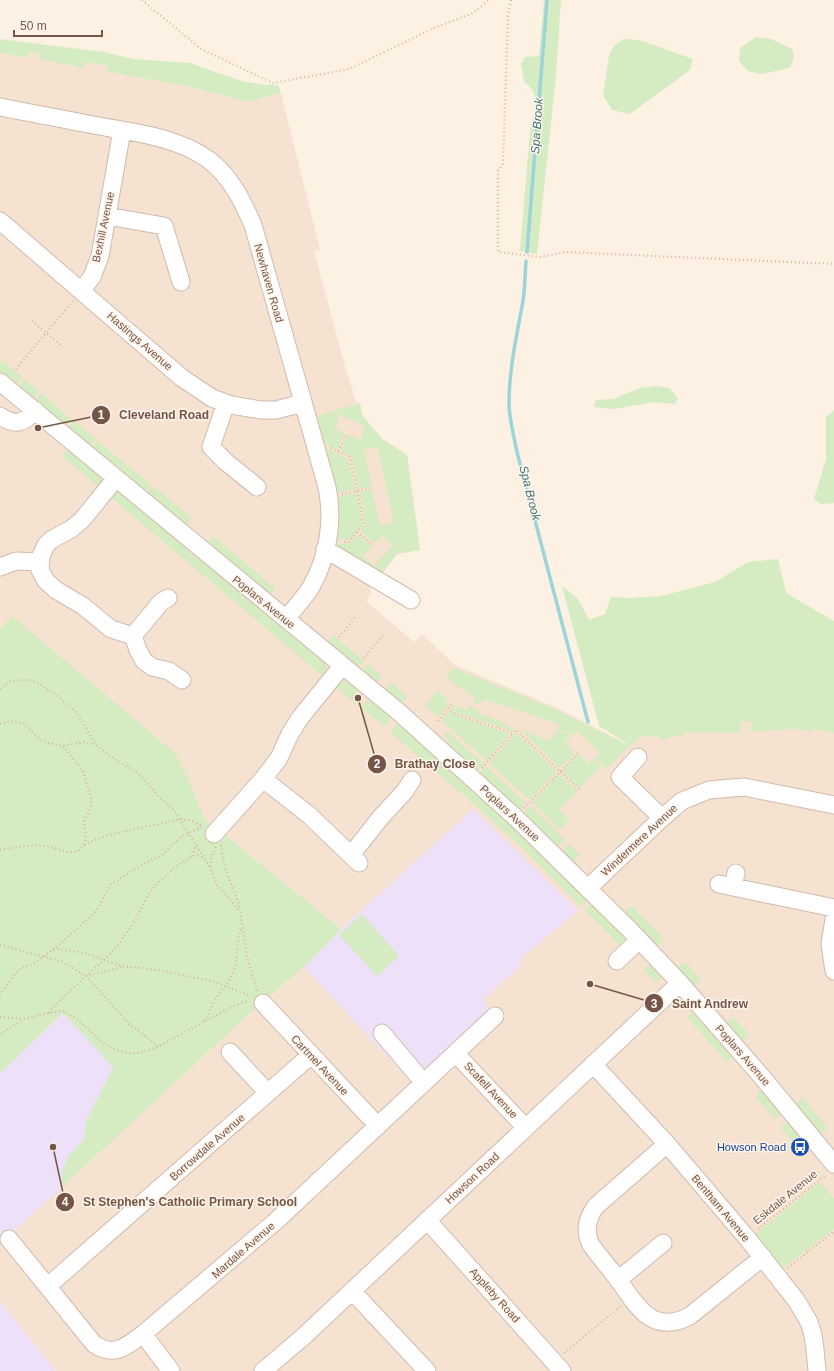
<svg xmlns="http://www.w3.org/2000/svg" width="834" height="1371" font-family="Arial,sans-serif">
<rect width="100%" height="100%" fill="#fdf1e3"/>
<path fill="#f5e2d1" d="M29,52L39,53L38,59L83,68L85,62L109,66L108,72L186,86L248,102L281,93L320,249L314,251L345,367L357,404L360,403L362,415L382,439L407,455L420,550L397,554L380,576L369,579L371,594L366,601L414,642L422,634L455,665L557,708L631,746L639,737L684,735L683,732L739,733L741,721L752,722L750,732L794,729L813,731V729L834,733V1371H56L0,1301V1244L262,1002L304,967L341,929L204,818L187,776L12,616L0,630V53L27,58Z"/>
<path fill="#eee0f9" d="M473,809L578,910L523,957L519,968L482,1000L490,1010L412,1083L304,967L341,929Z
M63,1013L151,1105L0,1244V1073Z
M0,1301L56,1371H0Z"/>
<path fill="#d5ebc1" d="M544,0H561L556,76L537,254L520,251L530,130L536,105L533,91L524,81L521,64L525,57L539,56Z
M756,37L771,39L792,49L794,57L790,68L762,74L748,71L739,61L740,48Z
M0,39L104,52L134,59L190,63L241,81L265,85H278L281,93L248,102L186,86L108,72L109,66L85,62L83,68L38,59L39,53L29,52L28,58L0,53Z
M624,39L639,40L693,59L690,70L630,114L612,110L603,96L609,55L615,45Z
M2,361L22,377L15,385L9,380L10,378L7,375L5,377L0,373V363Z
M24,379L39,391L31,400L17,388Z
M656,386L669,388L678,398L675,404L654,402L613,409L594,407L596,400L614,399L640,388Z
M41,393L71,419L64,427L34,402Z
M360,403L362,415L382,439L407,455L420,550L397,554L380,576L334,551L336,544L350,543L358,534L372,546L363,556L374,566L393,545L383,535L374,543L360,531L366,523L359,492L372,489L380,526L394,523L378,447L364,450L372,486L358,489L351,456L340,451L348,435L360,440L366,427L340,415L334,428L345,434L337,450L325,443L317,416Z
M834,410V503L821,504L814,499L826,459V417Z
M74,421L96,439L88,448L66,430Z
M98,441L151,485L143,494L91,449Z
M69,448L101,475L102,481L100,488L62,456Z
M326,448L348,459L355,489L338,493Z
M153,486L192,518L184,527L146,495Z
M120,493L124,494L325,661L327,670L325,678L109,496L113,494Z
M356,493L363,523L349,540H337L340,513L339,496Z
M213,536L275,588L268,597L206,545Z
M778,559L786,593L834,621V733L814,729L813,731L794,729L750,732L752,722L741,721L740,733L683,732L684,735L660,740L658,736L639,737L631,746L599,726L562,586L578,599L589,620L605,614L611,597L631,598L661,596L715,582L748,562Z
M12,616L176,754L187,776L204,818L341,929L304,967L262,1002L61,1188L63,1168L68,1157L85,1138L86,1121L112,1070L114,1068L63,1013L0,1073V630Z
M333,635L364,661L359,667L355,668L326,644Z
M368,664L382,676L375,685L361,673Z
M454,668L557,710L630,746L606,769L595,758L600,752L577,731L573,735L557,730L559,724L483,699L480,704L473,702L475,698L446,678Z
M338,681L350,682L360,688L353,697L361,703L359,706L333,685Z
M391,683L408,697L401,706L385,690Z
M437,691L448,699L446,701L449,704L439,717L425,706Z
M373,699L393,715L384,726L361,707L367,700L370,702Z
M452,705L456,708L457,706L466,711L470,706L478,709L477,713L506,723L505,725L515,728L512,731L457,713L450,708Z
M449,710L456,715L510,734L487,761L441,720Z
M400,720L590,899L581,907L514,840L475,805L390,732Z
M519,729L547,740L553,739L556,731L571,735L565,742L572,749L571,751L574,754L560,768Z
M447,731L484,764L476,772L462,761L447,741L449,739L444,735Z
M516,733L557,771L530,800L489,763Z
M578,754L588,764L593,758L601,766L579,788L562,771Z
M486,766L526,803L519,811L478,774Z
M559,773L577,791L559,810L569,820L560,830L532,802Z
M530,806L565,840L557,848L522,814Z
M569,844L580,855L572,864L561,852Z
M593,902L630,939L625,950L585,911Z
M632,906L664,939L656,946L624,913Z
M362,914L399,956L377,976L339,935Z
M652,962L664,975L656,983L644,970Z
M685,962L701,980L693,987L676,969Z
M695,1009L735,1055L727,1062L687,1017Z
M734,1017L749,1035L741,1042L725,1024Z
M764,1088L783,1112L774,1119L755,1095Z
M803,1098L827,1128L818,1135L794,1105Z
M790,1120L800,1140L795,1144L781,1128Z
M820,1182L834,1199V1229L781,1270L754,1235Z"/>
<g fill="none" stroke-linecap="round" stroke-linejoin="round">
<path stroke="#9cd4da" stroke-width="3.5" d="M527,252L547,0
M526,261C525,274 525,288 523,301C517,334 509,369 509,403C509,419 514,436 517,452L588,722"/>
<defs>
<path id="minor" d="M0,107C33,113 66,120 99,126C137,133 177,137 209,160C231,177 242,200 253,225L327,487C334,521 328,557 311,587C304,598 294,609 286,619
M107,216L164,226L181,282
M0,221L182,378L212,398L231,405L261,410H276L303,403
M81,291L92,277L100,256L122,130
M0,382L400,713L516,818L629,929L680,983L762,1077L834,1164
M226,403L211,447L226,462L257,487
M0,416C15,426 24,424 35,410
M116,478L82,520L71,529L51,540L46,545L41,556L40,570L46,581L56,590L83,606L111,629L133,636L138,650L144,661L152,667L169,671L182,680
M325,549L411,600
M0,567L16,561L40,562
M133,636L161,602L168,598
M638,757L620,777L662,818
M263,779L309,815L359,863
M214,834L263,779L279,758L290,734L300,718L342,666
M351,855L381,817L405,791L412,780
M719,884L733,887L736,873
M733,887L834,908
M588,888L662,818L682,801L709,790L744,787L834,805
M834,919L830,944L834,971
M617,961L639,940
M263,1003L378,1126
M382,1033L424,1083
M230,1052L268,1093
M456,1054L525,1127
M593,1064L667,1144L747,1238L796,1300L809,1322L813,1335L815,1349L817,1371
M667,1144L596,1206C587,1218 584,1231 591,1245C600,1257 609,1268 618,1279C627,1292 639,1312 653,1319C665,1325 680,1322 691,1315L763,1257
M427,1220L562,1371
M9,1239L94,1344C114,1358 127,1346 143,1334L276,1221L495,1016
M618,1280L663,1243
M48,1286L311,1055
M352,1291L427,1371
M143,1334L171,1371
M263,1371L303,1337L680,983"/>
</defs>
<use href="#minor" stroke="#d1baac" stroke-width="19"/>
<path stroke="#d9b09c" stroke-width="2" stroke-dasharray="1 3" stroke-linecap="butt" d="M142,0L201,49L273,83L349,69L434,28L473,13L489,0
M511,0L508,15L503,164L498,171V252L540,257L565,252L834,264
M32,321L63,347
M16,369L73,301
M331,448L350,457L364,523L349,542H342
M338,451L347,434
M342,494L372,488
M357,532L373,545
M339,637L356,616
M364,658L383,635
M0,689L9,682L21,680H29L36,682L58,696L77,713L96,745L110,756L138,773L160,798L173,809L210,867
M448,708L457,715L513,733L516,730L580,790
M438,721L453,702
M0,724L11,721L25,724L39,739L48,743L63,746L84,742L95,745
M63,746L83,771L91,798V807L84,821L86,839L84,845
M482,768L513,733
M524,808L578,753
M221,845C223,859 226,873 232,886C235,894 239,901 240,910
M216,847L212,855L210,867L217,885L240,911L247,956L257,991
M0,850C15,847 32,844 47,846C56,848 65,853 75,852C80,851 81,847 85,845C91,841 98,839 105,836L180,819L192,821L203,826
M192,856L196,846
M0,945L61,961L86,976L129,1024L152,1041L158,1047
M53,950L91,916L98,908L111,884L147,862L162,855L182,836L202,827
M86,976L110,954L119,944L137,917L147,897L157,884L176,866L192,857L198,855L203,858
M0,995L17,972L24,967L32,965L52,950L59,949L84,953L125,967L143,968L163,971L211,981L251,996
M49,1013L52,1008L86,976L123,967
M0,1017L24,1019L49,1013L63,1011L76,1018L101,1041L111,1048L127,1053H138L158,1047L203,1022L236,1005L249,1000
M204,1021C209,1015 210,1009 214,1002C221,990 231,981 235,967C238,954 236,939 242,927
M0,1034L23,1020
M758,1229L826,1175
M788,1268L834,1231
M564,1353L621,1306"/>
<use href="#minor" stroke="#fff" stroke-width="17"/>
</g>
<defs>
<symbol id="bus-disc" viewBox="-11 -11 22 22"><circle r="9.5" fill="#1a4fb4" stroke="#fff5ea"/><path d="M-5-6H5V4H4V6H2V4H-2V6H-4V4H-5ZM-3.5-4V0h7V-4ZM-3.5 1.2v1.5H-2V1.2ZM2 1.2v1.5H3.5V1.2Z" fill="#fff"/></symbol>
</defs>
<g fill-rule="evenodd">
<use href="#bus-disc" x="789" y="1136" width="22" height="22"/>
</g>
<g text-anchor="middle" stroke-width="3" stroke-linejoin="round" paint-order="stroke">
<g font-size="11" fill="#765548" stroke="#fff5ea">
<text transform="translate(103 227) rotate(-78)" y="4">Bexhill Avenue</text>
<text transform="translate(269 283) rotate(74)" y="4">Newhaven Road</text>
<text transform="translate(140 341) rotate(41)" y="4">Hastings Avenue</text>
<text transform="translate(264 602) rotate(39)" y="4">Poplars Avenue</text>
<text transform="translate(510 813) rotate(43)" y="4">Poplars Avenue</text>
<text transform="translate(639 840) rotate(-43)" y="4">Windermere Avenue</text>
<text transform="translate(743 1055) rotate(49)" y="4">Poplars Avenue</text>
<text transform="translate(320 1065) rotate(47)" y="4">Cartmel Avenue</text>
<text transform="translate(491 1090) rotate(47)" y="4">Scafell Avenue</text>
<text transform="translate(207 1147) rotate(-41)" y="4">Borrowdale Avenue</text>
<text transform="translate(472 1178) rotate(-43)" y="4">Howson Road</text>
<text transform="translate(785 1197) rotate(-39)" y="4">Eskdale Avenue</text>
<text transform="translate(721 1208) rotate(50)" y="4">Bentham Avenue</text>
<text transform="translate(243 1250) rotate(-41)" y="4">Mardale Avenue</text>
<text transform="translate(495 1295) rotate(48)" y="4">Appleby Road</text>
</g>
<g font-size="11" fill="#164399" stroke="#fff5ea" text-anchor="end">
<text x="786" y="1151">Howson Road</text>
</g>
<g font-size="12" font-style="italic" fill="#3b767c" stroke="#fff5ea">
<text transform="translate(537 126) rotate(-86)" y="4">Spa Brook</text>
<text transform="translate(530 493) rotate(76)" y="4">Spa Brook</text>
</g>
</g>
<path fill="none" stroke="#765548" stroke-width="1.5" d="M38 428L101 415M358 698L377 764M590 984L654 1003M53 1147L65 1202"/>
<g fill="#765548" stroke="#fff5ea" stroke-width="1.5">
<circle cx="38" cy="428" r="4"/>
<circle cx="358" cy="698" r="4"/>
<circle cx="590" cy="984" r="4"/>
<circle cx="53" cy="1147" r="4"/>
<circle cx="101" cy="415" r="10"/>
<circle cx="377" cy="764" r="10"/>
<circle cx="654" cy="1003" r="10"/>
<circle cx="65" cy="1202" r="10"/>
</g>
<g font-size="12" text-anchor="middle" font-weight="bold" fill="#fff">
<text x="101" y="419">1</text>
<text x="377" y="768">2</text>
<text x="654" y="1008">3</text>
<text x="65" y="1206">4</text>
</g>
<g font-size="12" text-anchor="middle" font-weight="bold" fill="#765548" stroke="#fff5ea" stroke-width="3" stroke-linejoin="round" paint-order="stroke">
<text x="164" y="419">Cleveland Road</text>
<text x="435" y="768">Brathay Close</text>
<text x="710" y="1008">Saint Andrew</text>
<text x="190" y="1206">St Stephen's Catholic Primary School</text>
</g>
<path d="M14 30v6h88v-6" fill="none" stroke="#765548" stroke-width="2"/>
<text x="20" y="30" font-size="12" fill="#765548" stroke="#fff5ea" stroke-width="3" paint-order="stroke">50 m</text>
</svg>
